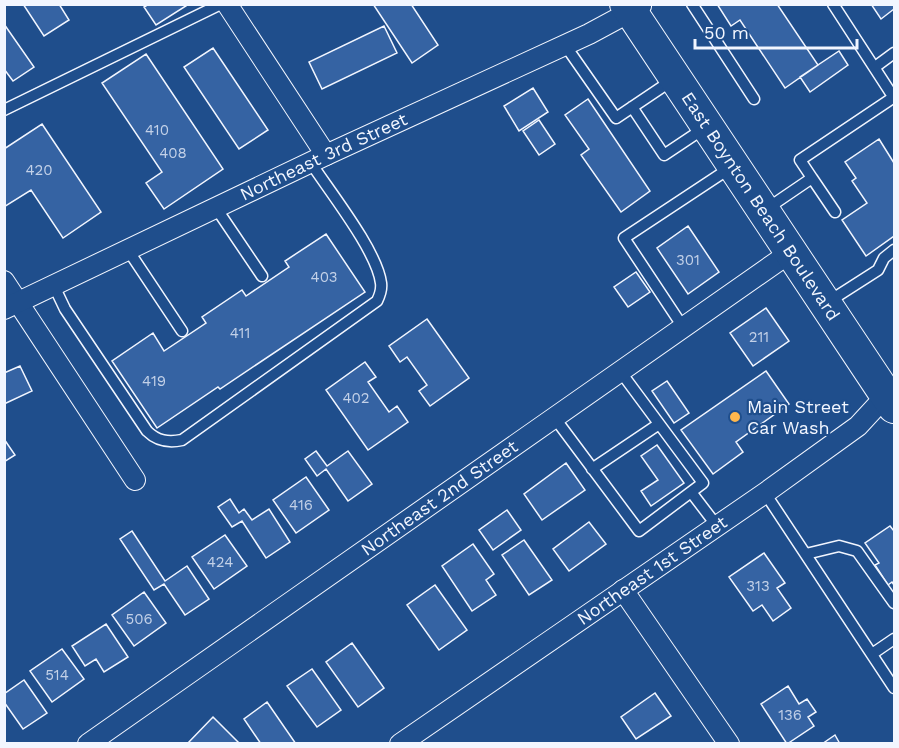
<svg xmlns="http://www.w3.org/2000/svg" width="899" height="748" font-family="'Work Sans',sans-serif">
<rect width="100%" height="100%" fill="#1f4e8c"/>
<path fill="#3563a3" stroke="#f2f6ff" stroke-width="1.5" d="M23,4H59L69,20L44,36Z
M149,4H189L156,25L144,7Z
M373,4H411L438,45L412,63Z
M717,4H777L818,65L785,88L740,20L731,26Z
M871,4H894V9L881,19Z
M4,24L34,67L13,81L4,69Z
M384,26L397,53L322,89L309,62Z
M213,48L268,130L239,149L184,67Z
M839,51L848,65L810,92L800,77Z
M146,54L223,169L164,209L146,183L162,172L102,83Z
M533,88L548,112L519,131L504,106Z
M588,99L650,191L621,212L581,155L589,149L565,115Z
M539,120L555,144L539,155L523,131Z
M42,124L101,212L63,238L31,190L4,207V149Z
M879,139L894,163V236L866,256L842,220L867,203L852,181L856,178L845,162Z
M688,226L719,272L688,294L657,248Z
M326,234L365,292L220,389L218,387L157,428L112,361L153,333L164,351L206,323L202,317L242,290L246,296L289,267L285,261Z
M636,272L650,292L628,307L614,287Z
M766,308L789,341L753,366L730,333Z
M427,319L469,378L430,406L419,391L427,385L407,357L400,362L389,346Z
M365,362L376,377L368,382L389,412L397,406L408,422L368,450L326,390Z
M20,366L32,391L4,404V373Z
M766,371L789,404L736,442L743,452L713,474L681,430Z
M667,381L689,413L674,423L652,391Z
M4,439L15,455L4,462Z
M657,445L684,483L651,506L641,491L658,480L641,456Z
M316,451L327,466L348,451L372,484L348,501L326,469L317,476L305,459Z
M566,463L585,490L542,520L524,494Z
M306,477L329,510L296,533L273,500Z
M230,499L239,513L244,509L252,520L269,509L290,542L266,558L242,521L232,527L218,507Z
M507,510L521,530L493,550L479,530Z
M589,522L606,544L569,571L553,549Z
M890,526L894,531V585L892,582L888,585L875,565L879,563L865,543Z
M132,531L165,581L187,566L209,599L185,615L164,584L154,590L120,539Z
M225,535L247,566L214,589L192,557Z
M524,540L552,580L529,595L502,555Z
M473,544L494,574L486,580L496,595L472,611L442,566Z
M764,553L785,583L777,588L791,608L773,621L762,605L753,611L729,577Z
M435,585L467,630L439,650L407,605Z
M144,592L166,623L134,646L112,615Z
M106,624L128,657L104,672L96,659L85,666L72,646Z
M352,643L384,688L358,707L326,662Z
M62,649L84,679L52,702L30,671Z
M312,669L341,710L317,727L287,686Z
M24,680L47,713L23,729L4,702V694Z
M788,686L799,704L807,699L816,712L808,717L814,726L787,744L761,704Z
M655,693L671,716L636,739L621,717Z
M267,702L296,744H261L244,719Z
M213,717L240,744H187Z
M835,735L840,744H822Z"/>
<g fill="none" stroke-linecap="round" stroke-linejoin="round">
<defs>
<path id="service" d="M692,4L754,99
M833,4L894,98
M565,45L616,118L674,79
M875,67L894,53
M632,107L664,155L706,127
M4,110L221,4
M812,178L835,212
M216,208L262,276
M765,210L812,178L800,160L894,97
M128,250L182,331
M54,286L65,309L147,431C157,441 168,443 182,440L377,301C380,295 382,290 381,283C377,251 330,192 311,163
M828,302L878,270L884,258L894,250
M683,327L624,238L730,168
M620,371L703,483L691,492
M554,417L639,531L691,492L717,526
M592,469L659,424
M765,493L894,688
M806,554L839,546L857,551L894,603
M872,654L894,639"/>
<g id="minor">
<path d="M227,4L326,155"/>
<path d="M4,281L135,480"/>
<path id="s1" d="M4,309L326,155L589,34L641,6"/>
<path d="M623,590L729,744"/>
<path id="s2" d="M88,744L791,252"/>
<path id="s3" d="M400,744L765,493L858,426L894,387"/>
</g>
<g id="primary">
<path id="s4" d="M626,4L894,407"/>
</g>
</defs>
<use href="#service" stroke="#f2f6ff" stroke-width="13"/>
<use href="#minor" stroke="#f2f6ff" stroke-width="22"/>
<use href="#primary" stroke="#f2f6ff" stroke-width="34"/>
<use href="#service" stroke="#1f4e8c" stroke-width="10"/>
<use href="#minor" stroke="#1f4e8c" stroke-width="20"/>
<use href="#primary" stroke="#1f4e8c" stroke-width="32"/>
</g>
<circle fill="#ffb74d" stroke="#1f4e8c" stroke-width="2" cx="735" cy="417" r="6"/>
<g text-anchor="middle" stroke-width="4.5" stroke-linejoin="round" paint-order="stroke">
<g font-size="15" fill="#c3d1e8">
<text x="157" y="135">410</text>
<text x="173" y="158">408</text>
<text x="39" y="175">420</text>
<text x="688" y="265">301</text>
<text x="324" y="282">403</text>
<text x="240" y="338">411</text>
<text x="759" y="342">211</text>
<text x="154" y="386">419</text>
<text x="356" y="403">402</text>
<text x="301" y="510">416</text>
<text x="220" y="567">424</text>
<text x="758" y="591">313</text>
<text x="139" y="624">506</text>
<text x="57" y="680">514</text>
<text x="790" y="720">136</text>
</g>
<g font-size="18" fill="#f2f6ff" stroke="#1f4e8c">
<text dy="6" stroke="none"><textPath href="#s1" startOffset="354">Northeast 3rd Street</textPath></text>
<text dy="6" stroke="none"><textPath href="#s4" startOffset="243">East Boynton Beach Boulevard</textPath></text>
<text dy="6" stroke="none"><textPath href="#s2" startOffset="429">Northeast 2nd Street</textPath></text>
<text dy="6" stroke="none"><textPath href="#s3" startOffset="306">Northeast 1st Street</textPath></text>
</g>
<g font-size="18" fill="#f2f6ff" stroke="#1f4e8c" text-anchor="start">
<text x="747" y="413">Main Street<tspan x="747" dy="21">Car Wash</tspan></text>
</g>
</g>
<rect width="899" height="748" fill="none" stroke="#f2f6ff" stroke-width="12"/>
<path d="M695 39v9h162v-9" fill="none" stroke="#f2f6ff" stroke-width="3"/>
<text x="704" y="39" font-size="18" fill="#f2f6ff" stroke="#1f4e8c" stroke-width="4.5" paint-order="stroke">50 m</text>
</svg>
